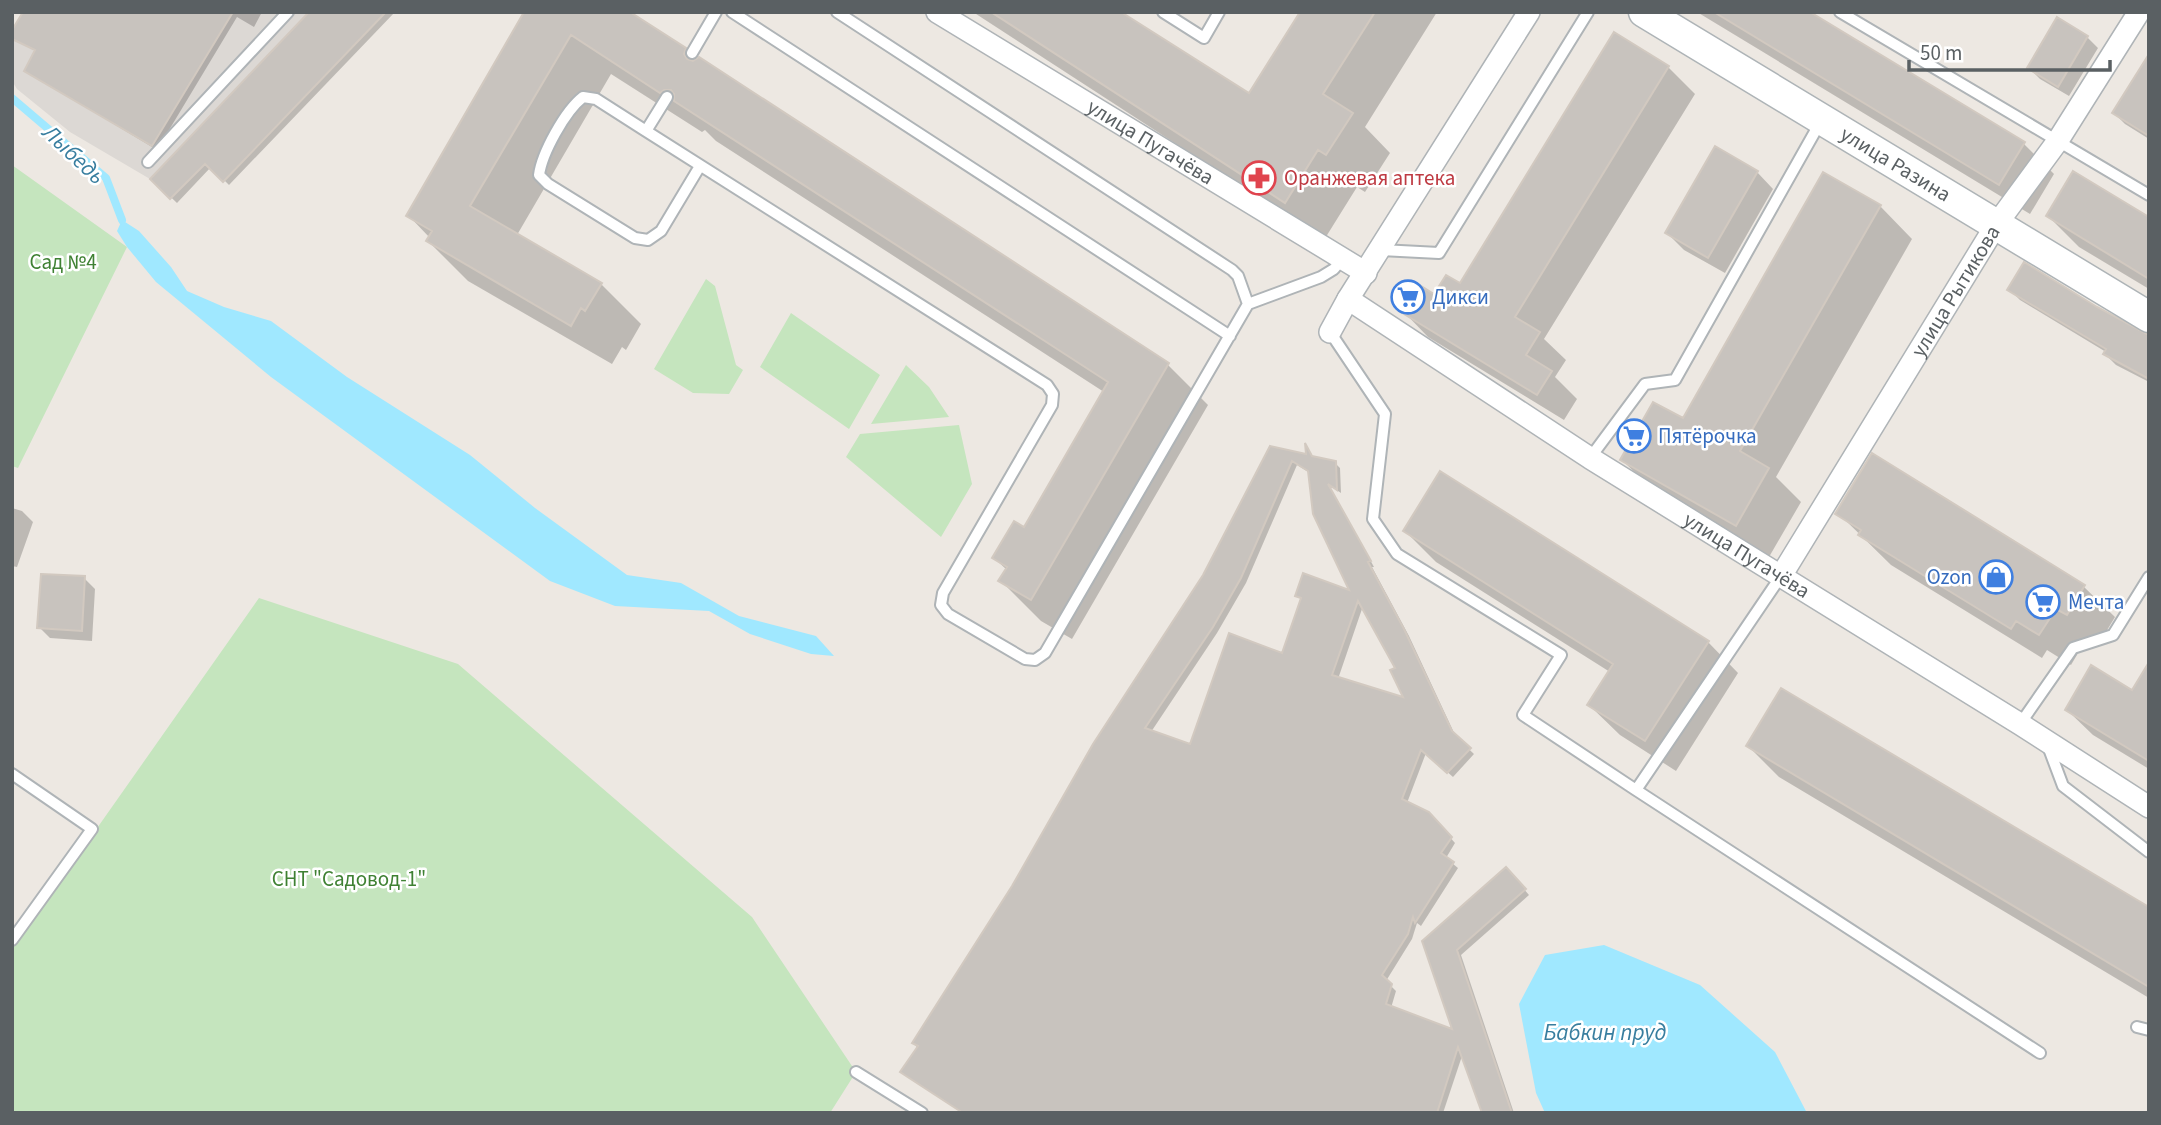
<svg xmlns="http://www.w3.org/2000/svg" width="2161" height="1125" font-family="'Source Sans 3',sans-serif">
<rect width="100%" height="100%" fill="#ede8e2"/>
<path fill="#dcd8d4" d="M23,12H386L223,182L205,164L170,199L150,179L70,132L17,89L12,81V30Z"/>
<path fill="#c5e5be" d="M12,165L127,247L18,468L12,466Z
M706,279L715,286L736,365L743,370L729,394L693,393L654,369Z
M791,313L880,375L849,429L760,367Z
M906,365L929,387L949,417L871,424Z
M959,425L972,484L941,537L846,457L860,434Z
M259,598L458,664L752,917L856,1072L830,1113H12V949Z"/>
<path fill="#a0e8ff" d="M122,220L139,231L171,267L187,291L224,307L271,321L347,377L470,455L535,508L627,575L681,583L739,616L816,636L834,656L811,654L750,634L709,611L615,606L550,581L271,377L156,282L127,247L117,231Z
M1604,945L1700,985L1775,1052L1807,1113H1545L1536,1093L1519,1004L1545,955Z"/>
<path fill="#0003" fill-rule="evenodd" d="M25,12H262L254,27L237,17L157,150L26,71L36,51L12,39Z
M312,12H395L229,185L211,167L177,203L152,179Z
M526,12L685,50L696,61L699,59L1168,365L1208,405L1072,639L1041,621L1001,581L1007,570L994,558L1025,529L1104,392L716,141L705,130L702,132L611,74L517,235L601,284L641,324L626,350L622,347L612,364L468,281L428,241L430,238L408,215Z
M973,12H1118L1250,95L1302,12H1437L1365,127L1390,153L1365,192L1357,187L1324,240Z
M1697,12H1807L2024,144L2054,174L2030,214Z
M2087,37L2098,48L2069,96L2040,79L2029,68Z
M1668,67L1695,94L1544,339L1566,360L1555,377L1577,399L1564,420L1428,337L1402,310L1460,285Z
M2149,75V139L2125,124L2114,113Z
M1757,172L1773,189L1725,273L1684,250L1667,233Z
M1880,206L1912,239L1776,477L1801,502L1769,557L1655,492L1622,460L1683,421Z
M2048,216L2149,219V289L2079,247Z
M2009,289L2149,338V382L2116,365L2105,354L2106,352L2020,300Z
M1271,448L1308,457L1307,448L1314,458L1335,463L1340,468L1341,493L1329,485L1374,567H1372L1409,636L1456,737L1474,754L1453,777L1426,753L1407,803L1434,819L1455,843L1446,858L1458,868L1421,926L1417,923L1412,939L1386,981L1396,991L1391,1008L1455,1032L1424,942L1506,869L1529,895L1461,955L1514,1113H1483L1463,1053L1443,1113H961L914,1043L1014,887L1205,576ZM1297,465L1310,473L1352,593L1297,595L1302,601L1283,655L1191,746L1151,732L1217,633L1246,583ZM1363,606L1397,668L1406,700L1338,679Z
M12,508L22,511L33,522L17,567L12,566Z
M1838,513L2084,587L2115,617L2098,645L2087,638L2071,665L2047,650L2042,658L1891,565Z
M1405,531L1708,642L1738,673L1676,771L1620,735L1589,705L1610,672L1436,562Z
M84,578L95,589L92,641L50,638L39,627Z
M2149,665V769L2093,735L2067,710L2132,692Z
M1748,746L2149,910V998L1779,777Z"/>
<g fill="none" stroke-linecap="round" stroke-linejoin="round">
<path stroke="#a0e8ff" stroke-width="8" d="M12,98L106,178L122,220"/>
</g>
<path fill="#c8c3be" stroke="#d2c9c0" stroke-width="2" fill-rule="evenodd" d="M23,12H233L152,146L24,71L35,50L12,39V30Z
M309,12H386L223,182L205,164L170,199L150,179Z
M524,12H630L686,48L684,54L687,59L693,61L699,57L1169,363L1031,600L998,581L1007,567L992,558L1014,521L1024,527L1108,382L674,101V94L671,90H664L660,93L571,35L470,206L602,283L585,311L581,308L571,326L426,241L432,231L406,216Z
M991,12H1121L1249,93L1300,12H1375L1323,94L1353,113L1326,155L1318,150L1285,203Z
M1714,12H1810L2025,142L1999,185Z
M2057,17L2088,36L2058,87L2027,68Z
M1614,32L1669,66L1515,317L1540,332L1526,355L1552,371L1537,395L1399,311L1416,283L1434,294L1446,275L1460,283Z
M2149,54V136L2112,113Z
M1715,146L1758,171L1708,258L1665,233Z
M2073,171L2149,217V279L2046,216Z
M1823,172L1881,205L1740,451L1769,468L1736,526L1620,460L1653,402L1683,418Z
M2024,262L2097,307L2149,335V379L2103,354L2106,349L2007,290Z
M1305,443L1312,456L1336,461L1337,490L1328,484L1371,561L1368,562L1404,629L1452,731L1471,748L1447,773L1421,750L1402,799L1429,812L1452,837L1441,853L1454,862L1415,923L1413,917L1408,934L1382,975L1392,984L1386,1004L1452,1029L1422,941L1506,867L1526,889L1457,950L1512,1113H1482L1458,1047L1437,1113H963L900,1072L918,1046L912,1043L1012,886L1093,744L1203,575L1270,446L1306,454ZM1292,461L1308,471L1313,514L1349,590L1303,573L1295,596L1301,598L1282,653L1229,633L1190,744L1145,728L1213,627L1241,578ZM1358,601L1395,668L1390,670L1403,697L1332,675Z
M1872,453L2085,585L2067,615L2056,609L2039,635L2016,621L2011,629L1858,535L1861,530L1835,514Z
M1440,471L1709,641L1645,741L1587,705L1613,664L1403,531Z
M41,574L85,576L82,631L37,628Z
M2149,662V761L2065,710L2091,665L2132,690Z
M1781,688L2149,907V987L1746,746Z"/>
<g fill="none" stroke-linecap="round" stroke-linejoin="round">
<defs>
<path id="lane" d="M732,12L1230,336
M837,12L1232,270L1238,276L1248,304
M1163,12L1204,38L1219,12
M1840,12L2149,195
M692,53L716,12
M667,97L646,131L1047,385L1053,394L1052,405L943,593L941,605L948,614L1025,659L1035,660L1045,653L1248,304L1321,277L1334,269L1342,259
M646,131L596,99L583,97C565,111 542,153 539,175L548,184L635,238L648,240L661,231L700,166
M148,162L288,12
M1381,250L1439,253L1588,12
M1330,332L1385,414L1373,519L1397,554L1561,655L1523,715L1636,790
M1590,458L1645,384L1675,380L1821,121
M1781,576L1636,790L2040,1053
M2020,724L2073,648L2113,635L2149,577
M2048,746L2063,786L2149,852
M12,774L92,829L12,940
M2137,1027L2149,1030
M856,1072L922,1113"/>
<g id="street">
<path id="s1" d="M937,12L1366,273"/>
<path id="s2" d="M1348,299L1590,458L2020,724L2149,807"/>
<path d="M1330,332L1348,299L1529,12"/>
<path id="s3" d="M1781,576L1996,225L2057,142L2139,12"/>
</g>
<g id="secondary">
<path id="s4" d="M1644,12L2149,317"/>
</g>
</defs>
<use href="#lane" stroke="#afb4b7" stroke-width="14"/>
<use href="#street" stroke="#afb4b7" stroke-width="24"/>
<use href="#secondary" stroke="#aeb4b7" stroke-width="33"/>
<use href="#lane" stroke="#fff" stroke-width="10"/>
<use href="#street" stroke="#fff" stroke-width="21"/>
<use href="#secondary" stroke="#fff" stroke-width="30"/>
</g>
<defs>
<symbol id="pharmacy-ring" viewBox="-11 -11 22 22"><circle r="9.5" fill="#fff" stroke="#e0444e" stroke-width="1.5"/><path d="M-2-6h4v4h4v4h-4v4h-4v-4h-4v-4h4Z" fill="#e0444e"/></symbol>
<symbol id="supermarket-ring" viewBox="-11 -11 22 22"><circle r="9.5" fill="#fff" stroke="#3f7fe0" stroke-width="1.5"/><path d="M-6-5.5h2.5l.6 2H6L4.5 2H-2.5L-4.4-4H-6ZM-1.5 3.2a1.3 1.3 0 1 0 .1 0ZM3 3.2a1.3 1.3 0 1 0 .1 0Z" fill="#3f7fe0"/></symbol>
<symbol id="shop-ring" viewBox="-11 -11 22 22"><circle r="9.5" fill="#fff" stroke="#3f7fe0" stroke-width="1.5"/><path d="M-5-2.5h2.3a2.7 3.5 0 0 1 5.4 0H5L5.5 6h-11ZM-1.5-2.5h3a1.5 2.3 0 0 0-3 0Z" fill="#3f7fe0"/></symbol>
</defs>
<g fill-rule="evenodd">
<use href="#pharmacy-ring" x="1240" y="159" width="38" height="38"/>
<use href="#supermarket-ring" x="1389" y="278" width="38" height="38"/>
<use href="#supermarket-ring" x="1615" y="417" width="38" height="38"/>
<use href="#shop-ring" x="1977" y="558" width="38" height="38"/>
<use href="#supermarket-ring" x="2024" y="583" width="38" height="38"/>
</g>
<g text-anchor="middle" stroke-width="5" stroke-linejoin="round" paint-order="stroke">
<g font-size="21" fill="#5a6063" stroke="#fff">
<text dy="7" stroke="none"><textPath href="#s1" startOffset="250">улица Пугачёва</textPath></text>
<text dy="7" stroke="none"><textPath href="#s4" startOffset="294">улица Разина</textPath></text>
<text dy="7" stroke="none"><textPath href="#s3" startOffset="334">улица Рытикова</textPath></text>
<text dy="7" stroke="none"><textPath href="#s2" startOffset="474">улица Пугачёва</textPath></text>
</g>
<g font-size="21" fill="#be3a42" stroke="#fff" text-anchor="start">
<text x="1284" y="185">Оранжевая аптека</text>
</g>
<g font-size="21" fill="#3f8133" stroke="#fff">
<text x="63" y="269">Сад №4</text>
<text x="349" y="886">СНТ "Садовод-1"</text>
</g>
<g font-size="21" fill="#366cbe" stroke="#fff" text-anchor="start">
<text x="1432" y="304">Дикси</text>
<text x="1658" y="443">Пятёрочка</text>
<text x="1972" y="584" text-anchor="end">Ozon</text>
<text x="2068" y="609">Мечта</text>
</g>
<g font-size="23" font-style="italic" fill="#387e9f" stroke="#fff">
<text transform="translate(74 154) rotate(43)" y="8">Лыбедь</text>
<text x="1605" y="1040">Бабкин пруд</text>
</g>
</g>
<rect width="2161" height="1125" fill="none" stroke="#5a6063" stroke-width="28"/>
<path d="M1909 60v10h201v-10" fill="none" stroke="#5a6063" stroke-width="3.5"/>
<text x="1920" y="60" font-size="21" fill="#5a6063" stroke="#ffffff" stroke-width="5" paint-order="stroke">50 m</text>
</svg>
